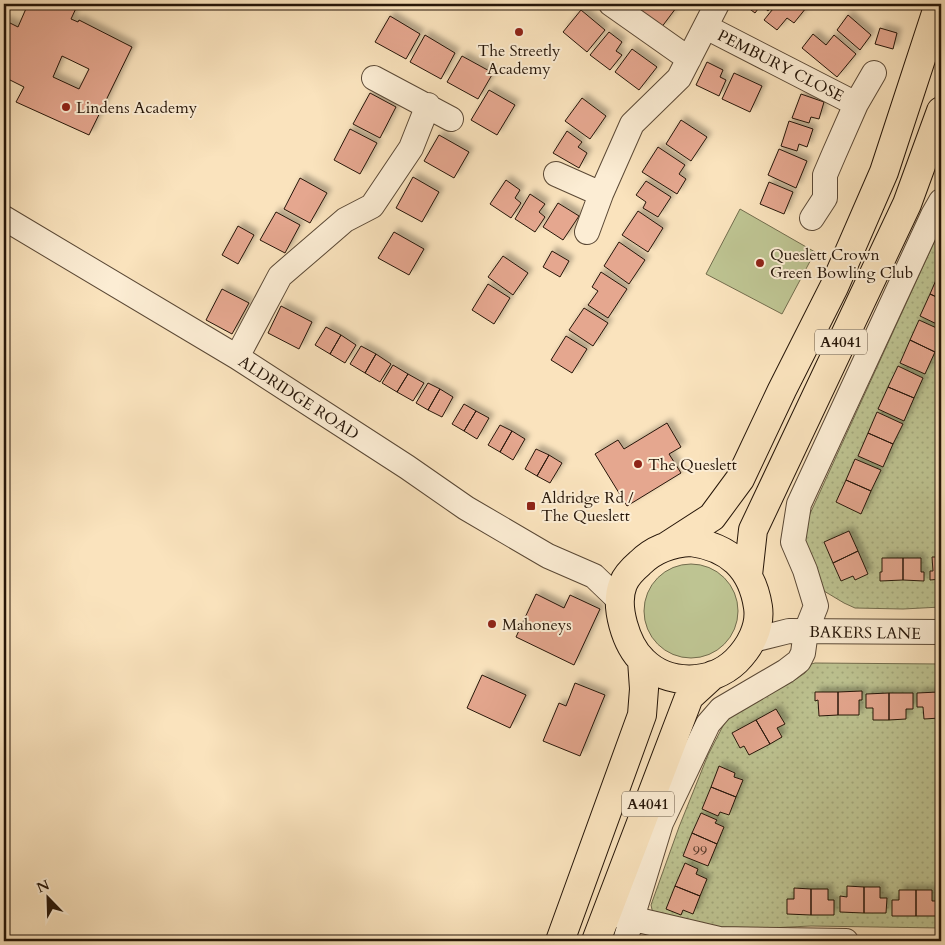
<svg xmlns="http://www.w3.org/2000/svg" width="945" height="945" font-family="Cardo,serif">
<defs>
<pattern id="garden-dots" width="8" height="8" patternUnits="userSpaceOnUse" patternTransform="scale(1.25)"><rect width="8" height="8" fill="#bec492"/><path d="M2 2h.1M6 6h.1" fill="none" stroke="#a3a87c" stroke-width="1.8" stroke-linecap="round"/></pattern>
<filter id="shadow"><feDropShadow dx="4.5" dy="-4.5" stdDeviation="2.5" flood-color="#0004"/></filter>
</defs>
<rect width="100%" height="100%" fill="#fae3bd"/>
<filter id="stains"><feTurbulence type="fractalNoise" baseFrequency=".004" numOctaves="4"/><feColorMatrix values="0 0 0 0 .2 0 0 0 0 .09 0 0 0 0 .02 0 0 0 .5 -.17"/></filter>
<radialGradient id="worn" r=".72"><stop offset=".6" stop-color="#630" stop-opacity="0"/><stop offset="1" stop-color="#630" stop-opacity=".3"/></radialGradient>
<path fill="#bec492" stroke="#726c4d" d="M740,209L815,252L782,314L706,274Z
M644 611a47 47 0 1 1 94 0a47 47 0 1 1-94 0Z"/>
<path fill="url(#garden-dots)" stroke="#726c4d" d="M941,227V607L903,609L855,608L844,603L824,591L801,543L809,516Z
M815,663L941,664V928L811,926L768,928L679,926L653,914L651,905L679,827L708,755L726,720L796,679L805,673L811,664Z"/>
<path fill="#e5a78f" stroke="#251508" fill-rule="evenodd" filter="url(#shadow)" d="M28,4H78L71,19L78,22L79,20L132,47L89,135L16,102L24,87L4,77V20L18,27ZM62,56L89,69L79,89L53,77Z
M78,4H91L89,9Z
M643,4H670L676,8L661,28L638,11Z
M743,4H773L768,11L761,5L755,13Z
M777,4H789L794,8L800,4L806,8L794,23L787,18L777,30L764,20Z
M581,10L605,30L587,52L563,32Z
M848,15L871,35L860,50L837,30Z
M390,16L420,34L406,59L375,42Z
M880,28L897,33L893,49L875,44Z
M609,32L622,42L616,51L622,55L610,70L590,55Z
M813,34L826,45L834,35L856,54L837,77L802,48Z
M425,35L455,53L441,79L410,62Z
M632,49L657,67L639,90L615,72Z
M462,56L493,73L478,99L447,82Z
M707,62L723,70L720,77L726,80L719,96L696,85Z
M734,73L762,86L750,112L722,99Z
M489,90L515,105L497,135L471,120Z
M370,93L396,107L380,138L353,124Z
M801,94L824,102L819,119L811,117L809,123L792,118Z
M582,98L606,116L590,139L565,121Z
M681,120L707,137L691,161L666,144Z
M789,121L813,129L807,147L799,144L797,151L781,146Z
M350,129L377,143L360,174L334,160Z
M567,131L582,142L578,147L587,153L579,168L553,153Z
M439,135L469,152L454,178L424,161Z
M658,147L685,165L679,174L686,179L677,194L642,172Z
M779,149L807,161L796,188L768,175Z
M413,177L439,192L422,222L396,208Z
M300,178L327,193L310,223L284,209Z
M506,180L520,190L515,198L521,203L511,218L490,204Z
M646,181L671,197L658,217L643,208L646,202L636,195Z
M769,182L793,192L784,214L760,204Z
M530,194L545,204L539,212L545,217L535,232L515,219Z
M558,203L579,216L563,240L543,227Z
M638,211L663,228L648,252L622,235Z
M276,212L300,225L285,253L260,240Z
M238,226L254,235L238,264L222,255Z
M394,232L424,249L409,275L378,258Z
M619,242L645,260L629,284L604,266Z
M552,251L569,261L560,277L543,267Z
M503,256L528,273L513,295L488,277Z
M601,272L627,289L608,318L588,305L598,291L592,287Z
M939,273L941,274V299L930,294Z
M488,284L510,298L494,324L472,310Z
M222,289L249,303L232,334L206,320Z
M930,294L941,299V326L920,316Z
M281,306L312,322L299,349L268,333Z
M584,308L608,323L593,346L569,330Z
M919,320L941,330V338L935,352L910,340Z
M326,327L341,335L330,354L315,345Z
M341,335L356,345L345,363L330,354Z
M566,336L587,349L572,373L551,360Z
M910,340L935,352L925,374L900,363Z
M361,346L376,354L365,373L350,364Z
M376,354L391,364L380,382L365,373Z
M393,365L408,374L397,392L382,383Z
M898,366L923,378L914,398L888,387Z
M408,374L424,383L413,401L397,392Z
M428,383L440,389L428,410L416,403Z
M888,387L914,398L904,421L878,409Z
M440,389L453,397L442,417L428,410Z
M464,404L476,411L464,431L452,424Z
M476,411L489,418L477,439L464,431Z
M877,412L903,424L893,444L868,433Z
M667,423L681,447L669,454L681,473L627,506L595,454L618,440L624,449Z
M500,425L512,431L500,452L488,445Z
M512,431L525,439L513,460L500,452Z
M868,433L893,444L883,467L858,456Z
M536,449L549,455L537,476L525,469Z
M549,455L562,463L550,483L537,476Z
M855,459L881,470L871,491L846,480Z
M846,480L871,491L861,514L836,502Z
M849,531L858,551L833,563L824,542Z
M858,551L868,574L855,580L853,576L841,581L833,563Z
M932,557H941V579L930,580V571H933Z
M882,558H903V580L880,581V572H882Z
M903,558H921V572H924V581L903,580Z
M536,594L564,608L570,595L600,609L574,665L516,637Z
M482,675L526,695L510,728L467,708Z
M575,683L605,695L580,756L543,741L559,703L566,706Z
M862,691V700H859V715H838V692Z
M815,692H838V715L819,716L818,700L815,701Z
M939,692H941V718H940Z
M939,692L940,718L924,719L923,707H917V693Z
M889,693H913V709H906V719L889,720Z
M889,693V720H873V708H866V694Z
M776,709L785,724L777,728L782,737L770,744L756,720Z
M756,720L770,744L749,755L744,746L740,748L732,733Z
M719,766L735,773L734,777L743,780L736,797L711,787Z
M711,787L736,797L729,815L720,812L718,816L702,809Z
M701,813L717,820L715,823L724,827L717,844L692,833Z
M692,833L717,844L708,866L683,856Z
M685,863L698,869L696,874L707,879L700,896L675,886Z
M675,886L700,896L693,914L683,910L681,915L666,909Z
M847,886L864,887V913L840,912V896L847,897Z
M864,887H880V898H887L886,913H864Z
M794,888L811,889V915L787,914V899H794Z
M811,889H828V900H834V915H811Z
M899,890H916V916H892V900H899Z
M916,890H932V901H938V916H916Z"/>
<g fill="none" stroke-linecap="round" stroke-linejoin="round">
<defs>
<path id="minor" d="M611,4L689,59
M706,27L856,104
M374,78L451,119
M556,174L601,194
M4,218L237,357L407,467L466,508L548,556L594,576L620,601
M812,218L825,198V175L834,154L856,104L874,73
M587,232L601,194L632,124L679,78L717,4
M237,357L280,276L345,220L372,206L411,148L428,105
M753,640L789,631L941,632
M617,915L719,939L846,941
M625,941L661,823L708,724L721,709L786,671L799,661L803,653L806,631L816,606L805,570L793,542L799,504L933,215L941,201"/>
<path id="highway" d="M691,542C729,547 752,568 758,607C761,627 750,647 736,661C711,685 668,686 643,661C626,645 614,606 623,584C626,576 633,569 640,563C654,549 671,543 691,542Z
M667,546L712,517L740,479L782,390L834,287L884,172L939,4
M748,575L753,530L907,204L941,111
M560,941L642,715L644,689L642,660
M596,941L689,697L713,675"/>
</defs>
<use href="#minor" stroke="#5a4835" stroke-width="26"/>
<use href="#highway" stroke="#251508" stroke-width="30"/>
<use href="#minor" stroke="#fcedd4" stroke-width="24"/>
<use href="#highway" stroke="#fae3bd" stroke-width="28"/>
</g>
<g fill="#8f2418" stroke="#fcedd4" stroke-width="2">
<circle cx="519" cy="32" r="5"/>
<circle cx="66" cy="107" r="5"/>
<circle cx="760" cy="263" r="5"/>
<circle cx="638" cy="464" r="5"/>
<rect x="526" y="501" width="10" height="10" rx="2.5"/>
<circle cx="492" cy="624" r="5"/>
</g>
<g text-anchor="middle" stroke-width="4" stroke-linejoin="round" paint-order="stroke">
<g font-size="14" fill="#553a2a">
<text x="700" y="855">99</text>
</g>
<g fill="#fcedd4" stroke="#665645" stroke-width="1">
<rect x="815" y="329.5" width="52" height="25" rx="4"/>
<rect x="622" y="791.5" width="52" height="25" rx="4"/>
</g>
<g font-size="15" font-weight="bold" fill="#251508">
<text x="841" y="347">A4041</text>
<text x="648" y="809">A4041</text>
</g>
<g font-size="16" fill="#251508" stroke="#fcedd4" text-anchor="start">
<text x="519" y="56" text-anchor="middle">The Streetly<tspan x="519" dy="18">Academy</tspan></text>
<text x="76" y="113">Lindens Academy</text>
<text x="770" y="260">Queslett Crown<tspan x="770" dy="18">Green Bowling Club</tspan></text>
<text x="648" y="470">The Queslett</text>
<text x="541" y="503">Aldridge Rd /<tspan x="541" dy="18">The Queslett</tspan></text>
<text x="502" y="630">Mahoneys</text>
</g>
<g font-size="16" fill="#251508" stroke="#fcedd4">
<text transform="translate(781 65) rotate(27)" y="6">PEMBURY CLOSE</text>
<text transform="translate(299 397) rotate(33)" y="6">ALDRIDGE ROAD</text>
<text transform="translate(865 632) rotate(1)" y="6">BAKERS LANE</text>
</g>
</g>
<rect width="945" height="945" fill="none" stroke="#fae3bd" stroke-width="20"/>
<rect x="5" y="5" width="935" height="935" fill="none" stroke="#251508" stroke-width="2.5"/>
<rect x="10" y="10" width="925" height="925" fill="none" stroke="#251508"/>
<g transform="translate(48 898) rotate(337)" stroke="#fcedd4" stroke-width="4" paint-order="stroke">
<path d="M0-4L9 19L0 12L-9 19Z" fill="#251508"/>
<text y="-8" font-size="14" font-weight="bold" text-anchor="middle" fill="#251508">N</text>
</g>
<rect width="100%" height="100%" filter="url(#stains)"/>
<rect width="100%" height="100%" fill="url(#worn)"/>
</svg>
